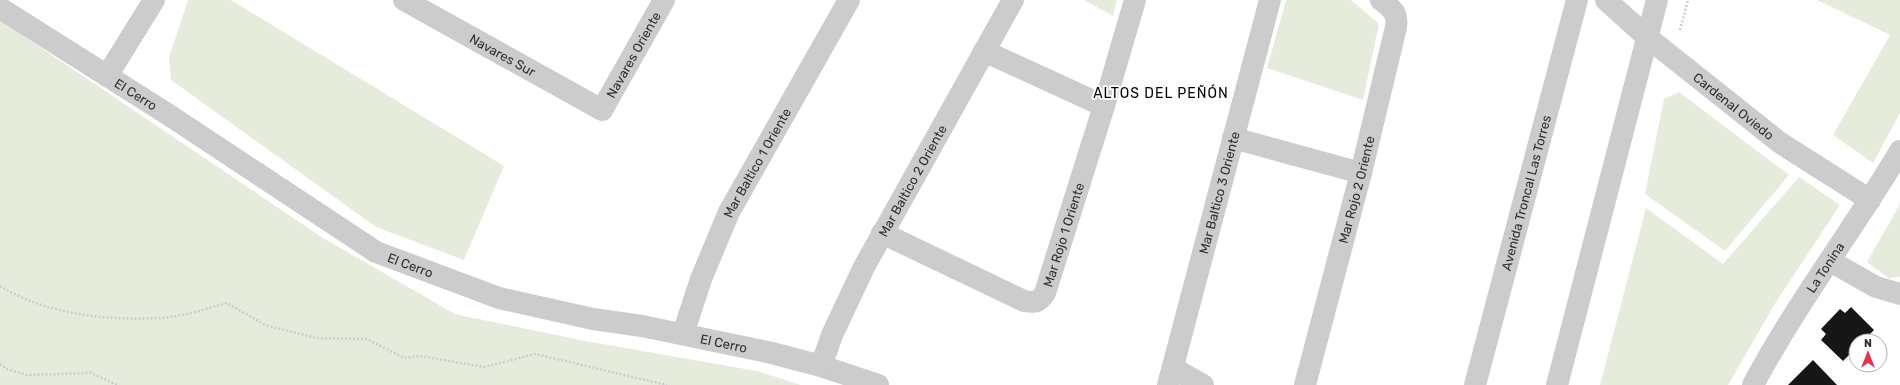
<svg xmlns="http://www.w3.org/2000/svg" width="1900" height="385" font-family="Rubik,sans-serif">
<rect width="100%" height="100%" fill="#fff"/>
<path fill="#e6ecdc" d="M188,0H231L504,166L464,260L376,227L171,80L169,57Z
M1084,0H1117L1113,16Z
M1286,0H1351L1379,24L1363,100L1267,68Z
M1817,0H1900V113L1873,163L1833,135L1890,35Z
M0,20L323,238L455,314L580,340L757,371L801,385H0Z
M1679,92L1789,175L1725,251L1645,194L1664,99Z
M1799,177L1840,205L1776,302L1728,385H1600L1646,208L1723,264Z
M1900,204V277L1888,278L1867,262Z"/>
<path fill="#161616" d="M1851,307L1874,330L1863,341H1856V348L1843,361L1821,340L1826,334L1821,329L1840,309L1845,313Z
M1813,360L1837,385H1788Z"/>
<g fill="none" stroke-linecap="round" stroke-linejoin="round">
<path stroke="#ccc" stroke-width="2.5" stroke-dasharray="2 2" stroke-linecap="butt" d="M1680,30L1688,0
M0,286C45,314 107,321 159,318C182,317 205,309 227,303L265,325L316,338L367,339L404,358L420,356L484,367L535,354L667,385
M0,364L7,369L27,375L91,373L117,385"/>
<g stroke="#ccc" stroke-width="22">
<path id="s1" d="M404,0L602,110L664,0"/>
<path id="s2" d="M1606,0L1647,37L1779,142L1870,200"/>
<path id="s3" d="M0,8L169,115L376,252L499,298L593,319L642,326L772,353L821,366L878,385"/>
<path d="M984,51L1104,106"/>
<path d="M107,76L154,0"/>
<path d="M1233,138L1361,173"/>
<path id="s4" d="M882,233L1024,301C1036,303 1039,302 1045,293L1104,106L1135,0"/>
<path d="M1830,261L1876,287L1900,294"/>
<path id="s5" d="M683,334L701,279L729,212L849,0"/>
<path id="s6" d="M821,366L832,335L864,267L1013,0"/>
<path d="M1173,368L1203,385"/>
<path id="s7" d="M1168,385L1270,0"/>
<path id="s8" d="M1305,385L1361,173L1396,27C1398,12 1392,9 1381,0"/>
<path id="s9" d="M1475,385L1577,0"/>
<path d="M1557,385L1657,0"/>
<path id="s10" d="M1753,385C1796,304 1853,230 1900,151"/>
</g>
</g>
<g text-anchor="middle" stroke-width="4" stroke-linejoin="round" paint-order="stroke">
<g font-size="13" fill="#2f2f2f" stroke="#fff">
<text dy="5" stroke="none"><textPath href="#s1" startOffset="113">Navares Sur</textPath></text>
<text dy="5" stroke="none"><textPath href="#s1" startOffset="290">Navares Oriente</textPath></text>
<text dy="5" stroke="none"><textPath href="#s3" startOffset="161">El Cerro</textPath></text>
<text dy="5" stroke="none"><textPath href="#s2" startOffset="166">Cardenal Oviedo</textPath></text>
<text dy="5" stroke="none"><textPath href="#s5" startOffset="187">Mar Baltico 1 Oriente</textPath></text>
<text dy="5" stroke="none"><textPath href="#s6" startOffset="207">Mar Baltico 2 Oriente</textPath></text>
<text dy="5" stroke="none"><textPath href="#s8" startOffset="202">Mar Rojo 2 Oriente</textPath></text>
<text dy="5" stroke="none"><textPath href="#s7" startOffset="199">Mar Baltico 3 Oriente</textPath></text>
<text dy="5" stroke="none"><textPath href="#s9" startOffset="199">Avenida Troncal Las Torres</textPath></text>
<text dy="5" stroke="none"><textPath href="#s4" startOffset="243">Mar Rojo 1 Oriente</textPath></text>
<text dy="5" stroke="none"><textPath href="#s3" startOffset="485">El Cerro</textPath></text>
<text dy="5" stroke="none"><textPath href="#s10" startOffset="138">La Tonina</textPath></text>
<text dy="5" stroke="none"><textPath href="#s3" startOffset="809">El Cerro</textPath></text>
</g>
<g font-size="14" letter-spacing="1" fill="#000" stroke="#fff">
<text x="1161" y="98">ALTOS DEL PEÑÓN</text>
</g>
</g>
<g transform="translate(1868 353)"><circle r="19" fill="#ffffff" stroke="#acacac"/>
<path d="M0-3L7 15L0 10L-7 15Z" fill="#e3334e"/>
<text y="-6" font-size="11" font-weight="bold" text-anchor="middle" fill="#2f2f2f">N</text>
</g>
</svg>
